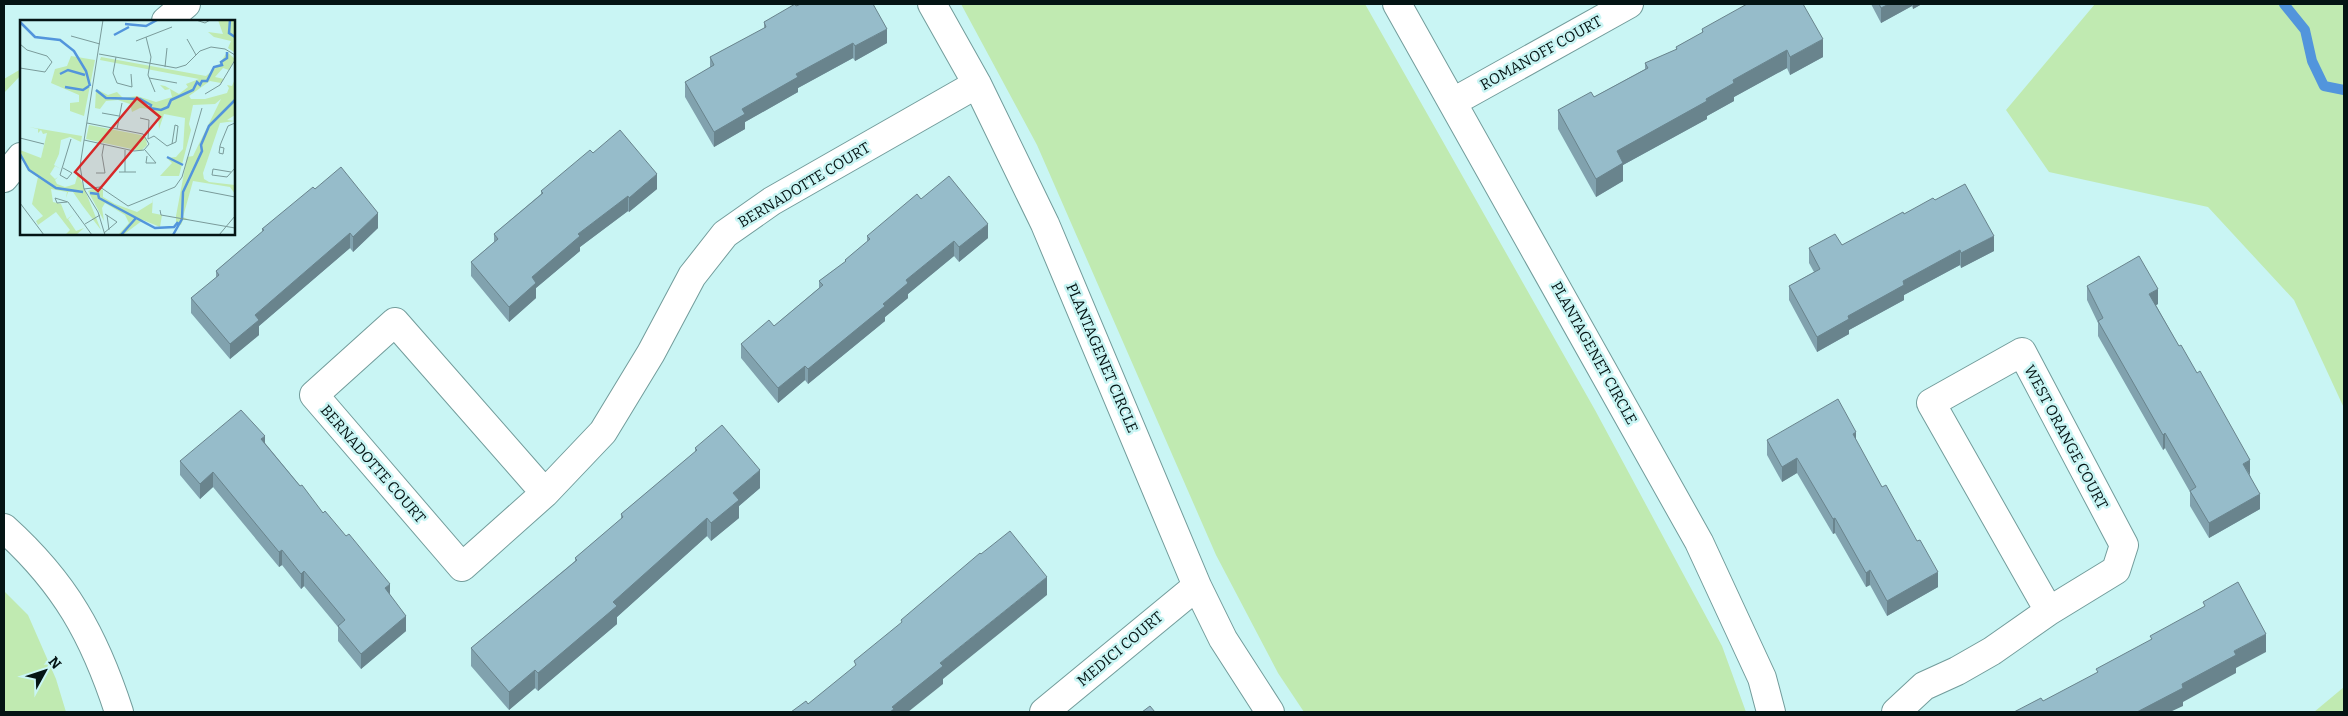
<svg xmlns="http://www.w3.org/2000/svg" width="2348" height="716" font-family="Bitter,serif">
<rect width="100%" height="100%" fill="#c9f5f4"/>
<path fill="#c0eab1" d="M961,4H1365L1595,410L1722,646L1746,712H1304L1278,673L1216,555L1037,145Z
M2095,4H2344V408L2294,300L2208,207L2049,172L2006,110Z
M21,69V75L4,93V79Z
M4,591L28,615L56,679L66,712H4Z
M2344,687V712H2314Z"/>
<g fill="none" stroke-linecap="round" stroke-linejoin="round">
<path stroke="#5295dc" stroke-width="10" d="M2284,4L2305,30L2312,61L2324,86L2344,90"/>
<defs>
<path id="street" d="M932,4L977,84L1045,224L1197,586L1223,639L1270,712
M1397,4L1699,542L1762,678L1771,712
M1453,102L1629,4
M545,493L395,322L314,395L462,567L545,493L603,432L651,353L692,276L725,234L772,201L977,84
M4,528C65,583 94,635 119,712
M1044,712L1197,586
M1896,712L1924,686L1957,671L1992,651L2049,611L2116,570L2124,545L2022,352L1931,403L2049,611"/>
<path id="secondary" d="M166,21L186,4
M4,178L21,157"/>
</defs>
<use href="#street" stroke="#729c9b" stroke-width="30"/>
<use href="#secondary" stroke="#729c9b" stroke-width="30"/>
<use href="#street" stroke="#fff" stroke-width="28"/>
<use href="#secondary" stroke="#fff" stroke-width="28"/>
</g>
<path fill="#81a2ae" d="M1871,4H1922L1913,9L1912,6L1881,23Z
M796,6L887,43L855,61L853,58L798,88V92L745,122V129L714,147L685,97V82L710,68V57L764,29V22Z
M1702,29L1823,57L1790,75L1787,68L1734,97V101L1707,116V119L1623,165V181L1596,197L1558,129V110L1594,97L1645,69V63L1676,50V47L1702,33Z
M593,153L657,189L629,212L628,211L580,247V251L536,288V298L509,322L471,276V262L494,242V234L541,194V191Z
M315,189L378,228L353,252L350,248L259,326V335L230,359L191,313V298L216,278V271L262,232V229Z
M921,199L988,238L959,262L954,256L908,294V298L885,317V321L808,384L805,380L778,403L741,358V344L774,326L819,288V281L845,262V260L867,242V236Z
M1935,200L1994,251L1961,268L1960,265L1904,295V300L1849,330V334L1817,352L1789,300V286L1814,272L1809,263V248L1842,245L1904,214Z
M2087,286L2158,304L2156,305L2250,475L2260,509L2209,538L2190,506V492L2165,448L2163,450L2098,336V323L2087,300Z
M1767,440L1856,441L1938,587L1887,616L1870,585L1866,587L1835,533L1833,534L1797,473L1782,482L1767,455Z
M265,443L390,595L406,631L361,669L338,641V627L304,586L301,589L282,565L279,567L213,487L200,499L180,475V461Z
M695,448L760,488L739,506V518L711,541L707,536L617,617V624L538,691L535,688L509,710L471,666V648L575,561V558L621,519V514L695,452Z"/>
<path fill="#69848d" d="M1889,4H1912V6L1881,23V8Z
M1913,4H1922L1913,9Z
M887,29V43L855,61V46Z
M1823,39V57L1790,75V57Z
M853,43V58L798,88V92L745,122V129L714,147V132L742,109L796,74Z
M1787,50V68L1734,97V101L1707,116V119L1623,165V181L1596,197V179L1617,151L1706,99L1733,80Z
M657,174V189L629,212V198Z
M628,196V211L580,247V251L536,288V298L509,322V307L532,277L578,234Z
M378,213V228L353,252V237Z
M988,224V238L959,262V247Z
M350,233V248L259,326V335L230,359V344L255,315Z
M1994,236V251L1961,268V253Z
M954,241V256L908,294V298L885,317V321L808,384V369L883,304L906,280Z
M1960,250V265L1904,295V300L1849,330V334L1817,352V337L1848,316L1903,281Z
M2158,289V304L2149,309V294Z
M805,366V380L778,403V388Z
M1856,432V447L1853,434Z
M2165,433V448L2163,450V435Z
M265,436V451L261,439Z
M1797,458V473L1782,482V467Z
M2250,460V475L2243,464Z
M760,470V488L739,506V518L711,541V523L733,493Z
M213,472V487L200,499V484Z
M2260,494V509L2209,538V523Z
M707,518V536L617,617V624L538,691V673L613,602Z
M1835,518V533L1833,534V519Z
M282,550V565L279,567V552Z
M1870,570V585L1866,587V573Z
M304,571V586L301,589V574Z
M1938,572V587L1887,616V601Z
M1047,577V595L943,679V684L908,712H890L892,707L940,663Z
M390,584V599L385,588Z
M406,616V631L361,669V654Z
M2266,634V652L2236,668V673L2183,702V706L2170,712H2137L2234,651Z
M535,670V688L509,710V692Z"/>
<path fill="#96bcca" stroke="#69848d" d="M795,4L796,6L801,4H873L887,29L855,46L853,43L796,74L798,77L742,109L745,114L714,132L685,82L714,65L710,57L766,27L764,22Z
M1747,4H1803L1823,39L1790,57L1787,50L1733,80L1734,83L1706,99L1707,101L1617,151L1623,163L1596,179L1558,110L1591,92L1594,97L1648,68L1645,63L1677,49L1676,47L1703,32L1702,29Z
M1879,4H1889L1881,8Z
M620,130L657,174L629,198L628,196L578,234L580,236L532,277L536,283L509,307L471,262L498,239L494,234L543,193L541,191L590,150L593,153Z
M341,167L378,213L353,237L350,233L255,315L259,320L230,344L191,298L219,275L216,271L264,230L262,229L313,187L315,189Z
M949,176L988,224L959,247L954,241L906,280L908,283L883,304L885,306L808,369L805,366L778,388L741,344L769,320L774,326L823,285L819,281L846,261L845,260L870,239L867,236L917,194L921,199Z
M1965,184L1994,236L1961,253L1960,250L1903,281L1904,285L1848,316L1849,319L1817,337L1789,286L1820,269L1809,248L1835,234L1842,245L1903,212L1904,214L1933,198L1935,200Z
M2139,256L2158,289L2149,294L2179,346L2181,345L2197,373L2200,371L2250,460L2243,464L2260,494L2209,523L2190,491L2196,487L2165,433L2163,435L2098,321L2103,318L2087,286Z
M1838,399L1856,432L1853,434L1882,487L1886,485L1917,541L1920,540L1938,572L1887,601L1870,570L1866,573L1835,518L1833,519L1797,458L1782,467L1767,440Z
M241,410L265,436L261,439L300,486L302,485L323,513L325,511L346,536L349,534L390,584L385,588L406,616L361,654L338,626L345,620L304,571L301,574L282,550L279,552L213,472L200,484L180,461Z
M722,425L760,470L733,493L739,500L711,523L707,518L613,602L617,606L538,673L535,670L509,692L471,648L577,560L575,558L623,517L621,514L697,450L695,448Z
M1010,531L1047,577L940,663L943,666L892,707L894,709L890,712H791L806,701L808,704L856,665L854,661L902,622L901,620L980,553L981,554Z
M2238,582L2266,634L2234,651L2236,655L2182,684L2183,688L2137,712H2014L2041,698L2043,701L2098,672L2096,669L2152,639L2150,636L2205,606L2203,602Z
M1150,706L1155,712H1142Z"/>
<g text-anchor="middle" stroke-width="5" stroke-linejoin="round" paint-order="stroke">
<g font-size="15" fill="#041414" stroke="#c9f5f4">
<text transform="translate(1541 53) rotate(-29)" y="5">ROMANOFF COURT</text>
<text transform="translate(804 185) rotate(-31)" y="5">BERNADOTTE COURT</text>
<text transform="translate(1594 353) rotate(61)" y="5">PLANTAGENET CIRCLE</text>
<text transform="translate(1102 358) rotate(67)" y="5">PLANTAGENET CIRCLE</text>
<text transform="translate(2066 437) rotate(62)" y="5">WEST ORANGE COURT</text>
<text transform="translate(373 464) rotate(49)" y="5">BERNADOTTE COURT</text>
<text transform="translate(1120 649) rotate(-40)" y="5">MEDICI COURT</text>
</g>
</g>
<g transform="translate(20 20)">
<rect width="215" height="215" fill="#c9f5f4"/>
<path d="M198,0H213L215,3V33L208,28L211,21L194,17L188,12L203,14ZM207,32L215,39L209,50L203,48L195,57L204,59L201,63L190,61L169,76L171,79H185L207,73L209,68L207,65L212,66L215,59V95L207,100L215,101L200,103L183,153L184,159L189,162L215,165V174L210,167L173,161L163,197L170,200H163L161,205L156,203V196L167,137L173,136L201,79L195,84L173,85L169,104L171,110L159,156H140L152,143L147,138L156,137L163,129L165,98L144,94L139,109L138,94L131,89L120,88L112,92L110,84L98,80L86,81L80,89L75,88L76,69L88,75L97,72L103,78L117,76L136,82L152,77L150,69L145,70L140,65L145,66L159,74L168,67L166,64L179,59L80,40L81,37L186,56L199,45ZM51,36L75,40L64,96L50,91V83L59,82V75L31,63L35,49L47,46ZM69,105L121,115L126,118L127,125L121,131L66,119ZM9,107L62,116L61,122L50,117L41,120L39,134L46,136L39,134L34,145L41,149L35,146L30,154L35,159L38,157L35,160L37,164L45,167L49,166L47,161L49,166L55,164L58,153L81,210L62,185L56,189L62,185L53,172H48L46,178L47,172L31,169L33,182L41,184L47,199L54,194L48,199L56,211L64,208L56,215H45L50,210L36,192L18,205L16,201L23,196L12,184L18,157L8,151L0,130L21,138L27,113L23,114L21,110L18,113V109ZM75,168L83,170V177L95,184L117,192L133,182V177L132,193L142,195L140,207L123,200L103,215H98L109,203L105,195L85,183L82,188L84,201L68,171Z" fill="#c0eab1"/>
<path fill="none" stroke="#5295dc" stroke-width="2.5" d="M210,0L209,13L215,17M0,2L15,17L40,20L54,31L66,51L70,66M105,4L126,6L137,0M94,15L109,7M40,54L48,50L65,55M45,67L63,70L69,66M76,70L86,78L120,79L131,85L130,88L141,90L148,87L151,80L173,70L177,62L180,65L182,61H187L194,47L202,45L201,42L207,38V32M0,134L9,150L36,168L63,172M147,137L163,145M70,173L78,174L79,178L135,208L154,207L158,202M101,215L116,198M153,215L162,199L163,172L182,131L181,125L189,106L215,80"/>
<path fill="none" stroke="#7a9b9a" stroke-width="1" d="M83,0L60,146L64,169L78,192L85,215M176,0L185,3L190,0M51,16L80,24M126,17L131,37L128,55L135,72M167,19L176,35M116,21L152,7M0,24L7,30L27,36L32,42L25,52L0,48M79,34L156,48L166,45L180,31L191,27L205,29L215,35M96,37L93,53L97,63L112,67L111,54M145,47L147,28M129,58L157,63M185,74L200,65L215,40M82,93L99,96M120,98L129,100L128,119L134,116L147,126L156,122L158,106M97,109L102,83M0,118L24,124M64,120L114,131L124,130L129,124L123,114L67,103M152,124L155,105L158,106M200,127L204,128L203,134L199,133L200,126L201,123L208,106L215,103M125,130L136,143M127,136L126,143H136M43,148L52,153L47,159L40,155L51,119M99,152H116M105,152V130M211,152L193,149L192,155L207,157L215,148M76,153H85L82,135L84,124M64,169L80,167L108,186L155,167L162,157L182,88M179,170L215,177M35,178L48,182L72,215M35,178L37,183L47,182M0,183L24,215M140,190L141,195L215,208M87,195L89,210M65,204L80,195M84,213L97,202L85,194M199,215L215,196"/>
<path fill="#d62828" fill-opacity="0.15" stroke="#d62828" stroke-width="2.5" d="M117,78L140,97L78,171L55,152Z"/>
<rect width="215" height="215" fill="none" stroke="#041414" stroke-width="2.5"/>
</g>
<rect width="2348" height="716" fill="none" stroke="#041414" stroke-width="10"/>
<g transform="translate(45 671) rotate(50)" stroke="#c9f5f4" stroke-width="4" paint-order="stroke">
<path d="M0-4L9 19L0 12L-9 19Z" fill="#041414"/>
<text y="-8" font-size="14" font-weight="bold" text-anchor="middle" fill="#041414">N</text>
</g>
</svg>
